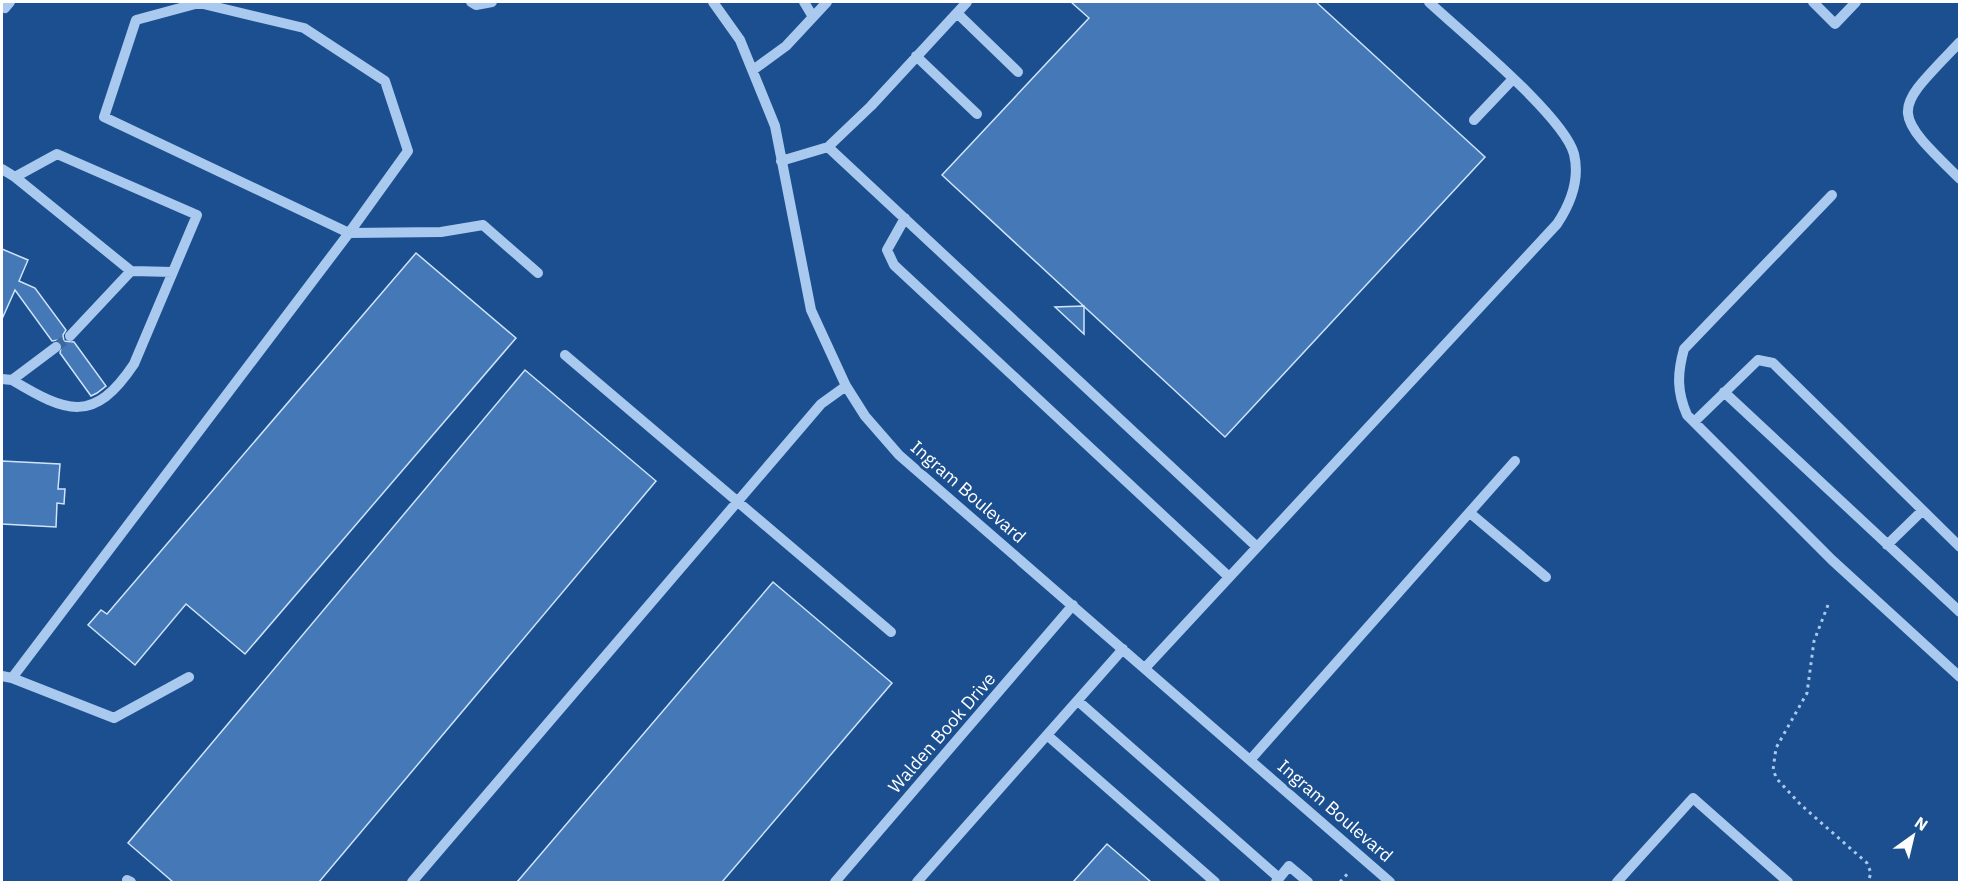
<svg xmlns="http://www.w3.org/2000/svg" width="1961" height="884" font-family="'IBM Plex Sans',sans-serif">
<rect width="100%" height="100%" fill="#1b4f8f"/>
<path fill="#4478b7" stroke="#cfe3fa" stroke-width="1.5" d="M1071,2H1316L1485,157L1225,437L942,175L1089,18Z
M2,249L28,260L19,281L35,288L66,330L63,335L64,341L74,342L106,386L97,393L91,396L60,353L62,343L58,340L52,341L15,290L2,319Z
M416,253L516,338L245,654L186,604L135,665L88,625L101,610L107,614Z
M1084,306V334L1055,307Z
M525,370L656,481L319,882H173L128,843Z
M2,461L60,464L58,489H65L64,504L57,503L56,527L2,524Z
M773,582L892,683L722,882H517Z
M1107,844L1151,882H1073Z"/>
<g fill="none" stroke-linecap="round" stroke-linejoin="round">
<path stroke="#3d69a0" stroke-width="10" stroke-dasharray="10 5" stroke-linecap="butt" d="M56,347L70,336"/>
<path stroke="#a9c9ee" stroke-width="3" stroke-dasharray="3 4.5" stroke-linecap="butt" d="M1828,605L1814,641L1807,693L1776,748L1773,770L1777,779L1801,805L1867,863L1871,873L1868,882
M1340,882L1350,871"/>
<path stroke="#a9c9ee" stroke-width="10" d="M471,2L476,5L492,2
M713,2L740,40L775,126L811,310L846,386L865,416L899,455L1390,882
M804,2L813,17
M1813,2L1835,24L1856,2
M2,6L5,8L10,2
M957,13L1018,72
M1960,42C1893,112 1888,109 1960,179
M916,56L977,114
M753,70L786,46L827,2
M1474,120L1512,80
M828,147L1257,547
M781,161L828,147L871,106L967,2
M2,169L15,177L57,154L197,215L134,364C94,424 67,413 12,380
M15,177L131,271
M1832,195L1684,349C1677,374 1677,392 1687,415L1832,560L1960,677
M905,218L887,250L894,265L1229,577
M70,336L131,271L173,272
M565,355L891,632
M2,379L12,380L56,347
M1724,392L1960,612
M1694,422L1758,360L1773,363L1960,547
M1470,513L1546,577
M1887,545L1922,511
M1145,668L1557,224C1571,203 1580,179 1574,154C1564,116 1461,32 1429,2
M2,676L12,678L349,233L408,151L385,81L304,28L199,3L136,20L104,117L349,233L441,232L483,225L538,273
M12,678L114,718L189,677
M1078,701L1279,878
M1047,735L1215,882
M1251,759L1515,461
M127,880L131,882
M412,882L821,404L846,386
M835,882L1073,605
M917,882L1123,649
M1276,882L1289,866L1308,882
M1617,882L1693,798L1788,882"/>
</g>
<g text-anchor="middle" stroke-width="6" stroke-linejoin="round" paint-order="stroke">
<g font-size="18" fill="#fff" stroke="#1b4f8f">
<text transform="translate(968 492) rotate(41)" y="6">Ingram Boulevard</text>
<text transform="translate(942 733) rotate(-49)" y="6">Walden Book Drive</text>
<text transform="translate(1335 811) rotate(41)" y="6">Ingram Boulevard</text>
</g>
</g>
<rect width="1961" height="884" fill="none" stroke="#ffffff" stroke-width="6"/>
<g transform="translate(1913 836) rotate(34)" stroke="#1b4f8f" stroke-width="4.5" paint-order="stroke">
<path d="M0-4.5L10 22L0 15L-10 22Z" fill="#ffffff"/>
<text y="-9" font-size="16" font-weight="bold" text-anchor="middle" fill="#ffffff">N</text>
</g>
</svg>
